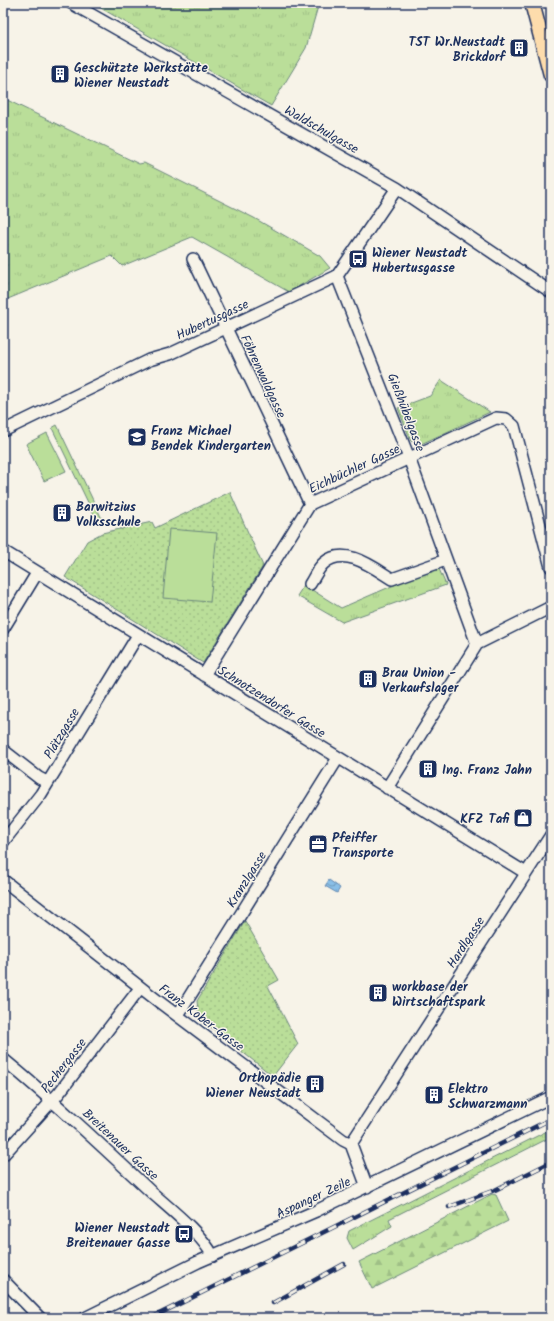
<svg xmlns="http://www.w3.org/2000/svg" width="554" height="1321" font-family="Kalam,sans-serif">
<defs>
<pattern id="grass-tufts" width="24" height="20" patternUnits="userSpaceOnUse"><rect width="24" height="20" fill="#bade99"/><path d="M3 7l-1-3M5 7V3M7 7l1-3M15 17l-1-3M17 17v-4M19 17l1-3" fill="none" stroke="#9fbf86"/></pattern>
<pattern id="forest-firs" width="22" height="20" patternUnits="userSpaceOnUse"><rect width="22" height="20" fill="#bade99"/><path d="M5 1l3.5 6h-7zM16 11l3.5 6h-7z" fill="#9fbf86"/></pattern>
<pattern id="park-dots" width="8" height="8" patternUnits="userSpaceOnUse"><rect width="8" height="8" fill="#bade99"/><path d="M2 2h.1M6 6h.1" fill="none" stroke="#9fbf86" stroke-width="1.8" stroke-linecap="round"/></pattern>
<pattern id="water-waves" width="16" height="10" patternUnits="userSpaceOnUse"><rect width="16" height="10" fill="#8abfe7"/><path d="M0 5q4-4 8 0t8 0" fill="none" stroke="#709cbe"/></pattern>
</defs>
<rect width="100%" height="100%" fill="#f7f3e8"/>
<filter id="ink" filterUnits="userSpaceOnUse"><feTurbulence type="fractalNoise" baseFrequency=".025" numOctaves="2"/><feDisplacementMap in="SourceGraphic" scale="8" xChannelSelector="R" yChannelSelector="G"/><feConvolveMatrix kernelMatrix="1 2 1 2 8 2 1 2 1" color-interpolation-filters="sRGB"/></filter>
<g filter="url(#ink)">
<path fill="url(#grass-tufts)" stroke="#6a867c" d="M92,3H319L306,48L271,106Z
M3,98L139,164L144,163L254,218L320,256L330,268L289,292L192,237L122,266L112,256L3,301Z
M441,380L490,412L421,444L411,441L398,408L430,396Z
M436,567L439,569L446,585L342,622L297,596L304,585L341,608Z
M551,1129V1137L389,1219L392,1226L353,1250L347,1238L349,1231Z"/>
<path fill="url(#forest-firs)" stroke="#6a867c" d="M492,1194L496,1195L508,1221L372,1289L359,1262Z"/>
<path fill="url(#park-dots)" stroke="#6a867c" d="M230,492L263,566L203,663L65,577L87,541L102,533L152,522L155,528Z
M245,921L279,980L268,986L298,1044L273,1076L199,1018L197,1001Z"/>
<path fill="#bade99" stroke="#6a867c" d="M57,425L102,519L97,521L52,428Z
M47,433L66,471L44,481L26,444Z
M169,529L217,533L210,602L163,598Z"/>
<path fill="url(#water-waves)" stroke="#5e85b0" d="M329,880L340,888L337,893L325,886Z"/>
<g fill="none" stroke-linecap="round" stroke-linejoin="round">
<defs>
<path id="minor" d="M71,3L397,188L551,292
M193,259L310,504
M337,276L409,458L477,644
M3,431L149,360L170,354L337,276L397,188
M3,551L526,873
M310,584C314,578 318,568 324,563C345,545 374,568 392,579L446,560
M3,629L37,573
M204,675L310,504L496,418L506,419L514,426L551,567
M3,750L39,778L47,782
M387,788L477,644L551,607
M3,842L41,794L138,635
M3,880L158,1001L343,1140L351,1144L367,1187
M178,1015L338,758
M3,1059C54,1101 102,1146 150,1191C170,1209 200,1232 213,1256
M351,1144L551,835
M3,1155L59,1093L140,988
M3,1280L40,1318
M85,1318L198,1262L316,1211L551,1097"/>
<path id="major" d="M532,3L551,75"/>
</defs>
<use href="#minor" stroke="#1b2f5e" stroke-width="14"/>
<use href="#major" stroke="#1b2f5e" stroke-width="17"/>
<use href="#minor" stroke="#f7f3e8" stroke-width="11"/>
<use href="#major" stroke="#fddcac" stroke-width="14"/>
<defs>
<path id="rail" d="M449,1207L495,1190L551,1162
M273,1303L344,1264
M151,1318L551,1119"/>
</defs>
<use href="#rail" stroke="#1b2f5e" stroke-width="4.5"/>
<use href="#rail" stroke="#f7f3e8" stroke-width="3" stroke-dasharray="9" stroke-linecap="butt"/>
</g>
</g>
<defs>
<symbol id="building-square" viewBox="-11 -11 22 22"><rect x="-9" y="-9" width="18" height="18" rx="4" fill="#1b2f5e" stroke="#f7f3e8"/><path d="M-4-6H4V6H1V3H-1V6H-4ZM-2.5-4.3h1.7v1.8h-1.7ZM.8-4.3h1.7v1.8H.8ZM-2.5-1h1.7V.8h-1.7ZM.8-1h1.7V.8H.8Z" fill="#fff"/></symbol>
<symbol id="bus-square" viewBox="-11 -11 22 22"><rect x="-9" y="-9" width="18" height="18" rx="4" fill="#1b2f5e" stroke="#f7f3e8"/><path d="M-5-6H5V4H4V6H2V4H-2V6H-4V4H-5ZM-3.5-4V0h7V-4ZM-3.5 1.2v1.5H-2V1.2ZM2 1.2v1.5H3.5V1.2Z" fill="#fff"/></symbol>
<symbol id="school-square" viewBox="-11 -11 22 22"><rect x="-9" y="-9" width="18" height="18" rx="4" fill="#1b2f5e" stroke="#f7f3e8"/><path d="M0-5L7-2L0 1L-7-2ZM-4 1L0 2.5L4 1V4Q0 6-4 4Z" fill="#fff"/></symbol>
<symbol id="shop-square" viewBox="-11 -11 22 22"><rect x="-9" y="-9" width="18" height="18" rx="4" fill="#1b2f5e" stroke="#f7f3e8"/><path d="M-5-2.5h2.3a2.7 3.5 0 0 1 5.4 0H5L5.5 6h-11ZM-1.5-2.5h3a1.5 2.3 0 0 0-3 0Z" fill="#fff"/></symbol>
<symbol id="office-square" viewBox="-11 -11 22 22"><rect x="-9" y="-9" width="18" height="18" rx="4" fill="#1b2f5e" stroke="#f7f3e8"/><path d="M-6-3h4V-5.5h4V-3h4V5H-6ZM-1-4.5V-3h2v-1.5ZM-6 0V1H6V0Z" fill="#fff"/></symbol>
</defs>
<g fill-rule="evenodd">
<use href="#building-square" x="508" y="37" width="22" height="22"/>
<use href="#building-square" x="49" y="63" width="22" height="22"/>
<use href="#bus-square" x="347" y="248" width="22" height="22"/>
<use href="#school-square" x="126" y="426" width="22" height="22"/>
<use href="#building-square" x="51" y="502" width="22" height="22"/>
<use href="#building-square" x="357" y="668" width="22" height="22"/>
<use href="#building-square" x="417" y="758" width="22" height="22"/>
<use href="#shop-square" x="512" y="807" width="22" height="22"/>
<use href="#office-square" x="307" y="833" width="22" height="22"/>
<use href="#building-square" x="367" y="982" width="22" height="22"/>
<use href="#building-square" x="304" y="1073" width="22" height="22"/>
<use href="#building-square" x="423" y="1084" width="22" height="22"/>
<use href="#bus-square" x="173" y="1223" width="22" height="22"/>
</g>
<g text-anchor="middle" stroke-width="3" stroke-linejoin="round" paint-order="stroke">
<g font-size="13" font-weight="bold" fill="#1b2f5e" stroke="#f7f3e8" text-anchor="start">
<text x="505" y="46" text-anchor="end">TST Wr.Neustadt<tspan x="505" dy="15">Brickdorf</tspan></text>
<text x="74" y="72">Geschützte Werkstätte<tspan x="74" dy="15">Wiener Neustadt</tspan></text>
<text x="372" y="257">Wiener Neustadt<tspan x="372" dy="15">Hubertusgasse</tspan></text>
<text x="151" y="435">Franz Michael<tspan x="151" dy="15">Bendek Kindergarten</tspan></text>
<text x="76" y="511">Barwitzius<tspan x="76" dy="15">Volksschule</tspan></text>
<text x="382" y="677">Brau Union -<tspan x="382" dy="15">Verkaufslager</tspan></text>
<text x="442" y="774">Ing. Franz Jahn</text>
<text x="509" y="823" text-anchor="end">KFZ Tafi</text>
<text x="332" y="842">Pfeiffer<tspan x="332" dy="15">Transporte</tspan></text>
<text x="392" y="991">workbase der<tspan x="392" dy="15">Wirtschaftspark</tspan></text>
<text x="301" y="1082" text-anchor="end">Orthopädie<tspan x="301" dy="15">Wiener Neustadt</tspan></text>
<text x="448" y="1093">Elektro<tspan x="448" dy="15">Schwarzmann</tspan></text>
<text x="170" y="1232" text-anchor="end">Wiener Neustadt<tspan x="170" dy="15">Breitenauer Gasse</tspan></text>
</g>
<g font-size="13" fill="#1b2f5e" stroke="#f7f3e8">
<text transform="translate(322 129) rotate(30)" y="5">Waldschulgasse</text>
<text transform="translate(212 319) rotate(-25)" y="5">Hubertusgasse</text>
<text transform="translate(264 376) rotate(65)" y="5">Föhrenwaldgasse</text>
<text transform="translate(407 412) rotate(69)" y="5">Gießhübelgasse</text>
<text transform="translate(354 468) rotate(-25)" y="5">Eichbüchler Gasse</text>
<text transform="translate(272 701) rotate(32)" y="5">Schnotzendorfer Gasse</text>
<text transform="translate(61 733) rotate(-59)" y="5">Plätzgasse</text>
<text transform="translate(246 879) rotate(-58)" y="5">Kranzlgasse</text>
<text transform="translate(465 942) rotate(-57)" y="5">Hardlgasse</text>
<text transform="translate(202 1017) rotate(37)" y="5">Franz Kober-Gasse</text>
<text transform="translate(63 1065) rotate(-52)" y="5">Pechergasse</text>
<text transform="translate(121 1144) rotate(43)" y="5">Breitenauer Gasse</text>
<text transform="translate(313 1197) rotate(-25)" y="5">Aspanger Zeile</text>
</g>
</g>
<rect width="554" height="1321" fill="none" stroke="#f7f3e8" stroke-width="16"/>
<rect x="8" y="8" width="538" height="1305" fill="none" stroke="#1b2f5e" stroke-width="1.5" filter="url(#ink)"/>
</svg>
